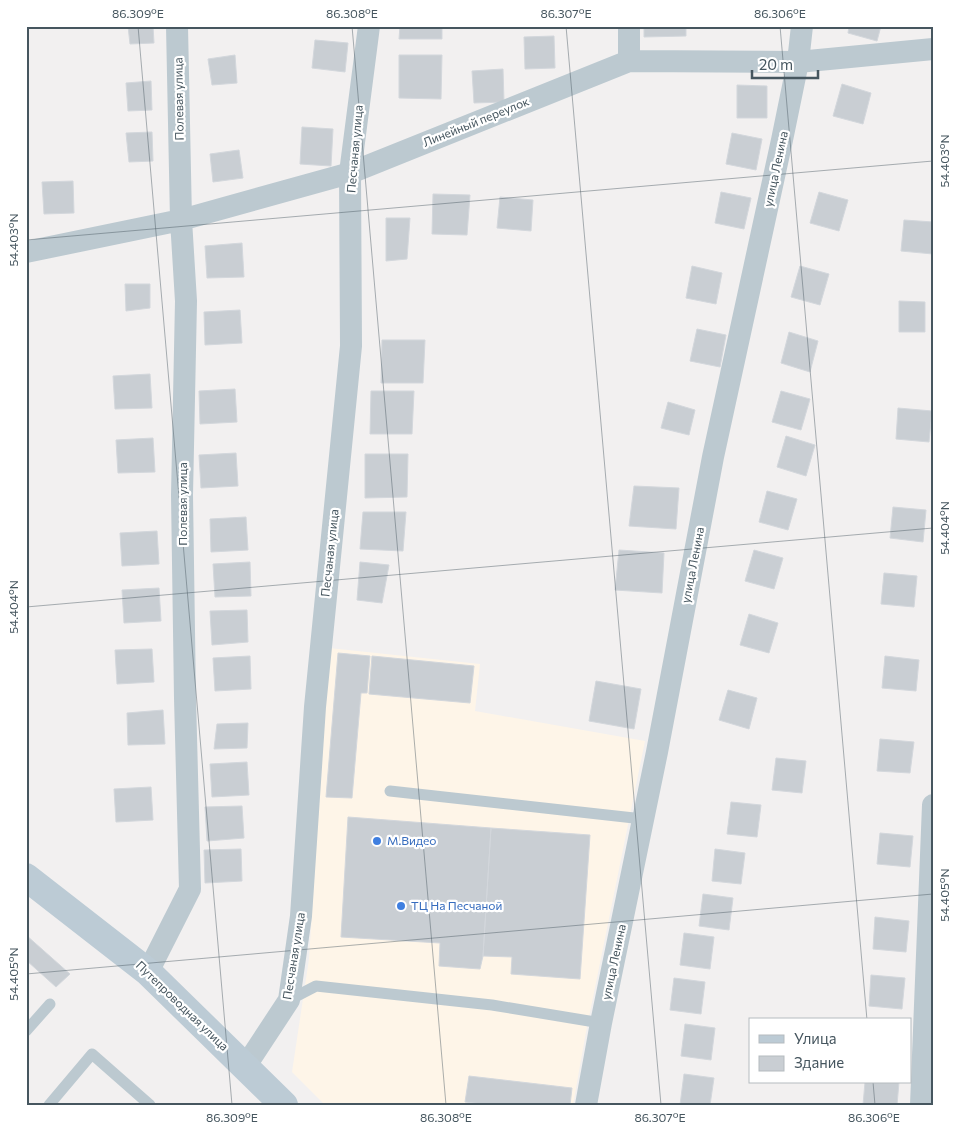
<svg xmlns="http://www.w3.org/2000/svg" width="959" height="1131" font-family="Commissioner,sans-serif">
<rect width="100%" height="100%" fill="#f2f0f0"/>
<path fill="#fef5e8" d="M329,648L480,664L475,711L645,741L586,1032L573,1105H325L292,1072L309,959Z"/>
<path fill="#c9ced3" stroke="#d3d7dc" d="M128,26H153L154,43L130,44Z
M400,26H442V39H399Z
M644,26H686V36L644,37Z
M849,26H881L877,41L848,33Z
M554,36L555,68L525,69L524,37Z
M315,40L348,43L345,72L312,68Z
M235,55L237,83L212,85L208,59Z
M399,55H442L441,99L399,98Z
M503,69L504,102L474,103L472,71Z
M151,81L152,110L128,111L126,83Z
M842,84L871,93L863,124L833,116Z
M737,85L767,86V118H737Z
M302,127L333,129L331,166L300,164Z
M152,132L153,161L129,162L126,133Z
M732,133L762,139L756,170L726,164Z
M239,150L243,178L213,182L210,154Z
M73,181L74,213L44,214L42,182Z
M721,192L751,198L744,229L715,223Z
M819,192L848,200L839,231L810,223Z
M433,194L470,195L467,235L432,234Z
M500,197L533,200L531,231L497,228Z
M386,218H410L407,259L386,261Z
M904,220L933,222V254L901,251Z
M242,243L244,277L207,278L205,246Z
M692,266L722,273L716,304L686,298Z
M800,266L829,274L820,305L791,297Z
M125,284H150V308L126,311Z
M899,301L925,302V332H899Z
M240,310L242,343L205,345L204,312Z
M697,329L726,335L720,367L690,361Z
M789,332L818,341L810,372L781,363Z
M382,340H425L423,383H381Z
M150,374L152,408L115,409L113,376Z
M235,389L237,422L200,424L199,391Z
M371,391H414L412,434H370Z
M781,391L810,399L801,430L772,422Z
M668,402L695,410L689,435L661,428Z
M898,408L932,411L929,442L896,439Z
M786,436L815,445L806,476L777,467Z
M153,438L155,472L118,473L116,440Z
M236,453L238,486L201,488L199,455Z
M365,454H408L407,497L365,498Z
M634,486L679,488L676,529L629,526Z
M767,491L797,499L788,530L759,522Z
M893,507L926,510L923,542L890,538Z
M363,512H406L403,551L360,549Z
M246,517L248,550L211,552L210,519Z
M157,531L159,564L122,566L120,533Z
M619,550L664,553L662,593L615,590Z
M754,550L783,558L774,589L745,581Z
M250,562L251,596L215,597L213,564Z
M360,562L389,565L382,603L357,600Z
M884,573L917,576L914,607L881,604Z
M159,588L161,621L124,623L122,590Z
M247,610L248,642L212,645L210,611Z
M749,614L778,623L769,653L740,645Z
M152,649L154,682L117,684L115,650Z
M338,653L370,656L367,693H361L352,798L326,797Z
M250,656L251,689L215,691L213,658Z
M372,656L474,666L470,703L369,694Z
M885,656L919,660L916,691L882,688Z
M596,681L641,689L634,729L589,721Z
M728,690L757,698L749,729L719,720Z
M163,710L165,744L128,745L127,713Z
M248,723L247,748L214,749L217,724Z
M880,739L914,742L910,773L877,771Z
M776,758L806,761L802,793L772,790Z
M247,762L249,795L212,797L210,764Z
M151,787L153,820L116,822L114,789Z
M731,802L761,805L757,837L727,834Z
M242,806L244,838L207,841L205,807Z
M348,817L491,828L483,956L480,969L439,966L440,943L341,937Z
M491,828L590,835L580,979L511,974L512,957L483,956Z
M880,833L913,836L910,867L877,864Z
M241,849L242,881L205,883L204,850Z
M715,849L745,853L741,884L712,881Z
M703,894L733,898L729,930L699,926Z
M875,917L909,921L906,952L873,949Z
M684,933L714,937L710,969L680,965Z
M26,935L70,974L56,987L26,960Z
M871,975L905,978L902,1009L869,1006Z
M674,978L705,982L701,1014L670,1010Z
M685,1024L715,1028L711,1060L681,1056Z
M684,1074L714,1078L710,1105H680Z
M469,1076L572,1088L570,1105H491L465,1102Z
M865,1082H899L897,1105H863Z"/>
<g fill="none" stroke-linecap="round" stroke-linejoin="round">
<path stroke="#bcc9d0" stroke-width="11" d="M390,791L643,819
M289,1000L316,986L492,1005L601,1023
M26,1031L50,1004
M49,1105L92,1054L150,1105"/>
<path stroke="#bcc9d0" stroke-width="22" d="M629,61V26
M26,252L181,220L350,173L629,61L798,62L933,49
M148,972L190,889L185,698L182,495L186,301L181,220L177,26
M245,1067L289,1000L301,916L315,707L351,346L350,173L369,26
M586,1105L601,1023L657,752L713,457L782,140L798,62L802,26
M921,1105L933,805"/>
<path stroke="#bccbd5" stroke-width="28" d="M26,877L148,972L284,1105"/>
</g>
<path fill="none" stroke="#46565f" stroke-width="1" stroke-opacity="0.45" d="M138,26L232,1105M352,26L446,1105M566,26L661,1105M780,26L867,1020M26,240L933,161M26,607L933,528M26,974L933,894M873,1082L875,1105"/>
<g fill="#3f7fe0" stroke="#fff" stroke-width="2">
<circle cx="377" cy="841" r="5"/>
<circle cx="401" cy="906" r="5"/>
</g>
<g text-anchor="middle" stroke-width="4.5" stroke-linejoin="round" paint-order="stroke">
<g font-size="12" fill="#46565f" stroke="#fff">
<text transform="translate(179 99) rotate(-91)" y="4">Полевая улица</text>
<text transform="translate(476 122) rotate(-22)" y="4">Линейный переулок</text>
<text transform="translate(355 149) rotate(-85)" y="4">Песчаная улица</text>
<text transform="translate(776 169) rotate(-78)" y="4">улица Ленина</text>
<text transform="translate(183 504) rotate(-90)" y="4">Полевая улица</text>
<text transform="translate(330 553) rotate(-84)" y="4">Песчаная улица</text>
<text transform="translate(693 565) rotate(-79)" y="4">улица Ленина</text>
<text transform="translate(294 956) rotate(-81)" y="4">Песчаная улица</text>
<text transform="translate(614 962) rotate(-78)" y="4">улица Ленина</text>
<text transform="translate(182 1006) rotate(44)" y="4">Путепроводная улица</text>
</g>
<g font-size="12" fill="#366cbe" stroke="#fff" text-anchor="start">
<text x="387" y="845">М.Видео</text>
<text x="411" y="910">ТЦ На Песчаной</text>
</g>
</g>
<rect width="959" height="1131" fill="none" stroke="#ffffff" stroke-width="55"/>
<rect x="749" y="1018" width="162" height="65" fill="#ffffff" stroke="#b5bbbf"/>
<rect x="759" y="1035" width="25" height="8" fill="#bccbd5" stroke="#b5bbbf"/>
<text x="794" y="1044" font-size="15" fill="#46565f">Улица</text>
<rect x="759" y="1056" width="25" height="15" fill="#c9ced3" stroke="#b5bbbf"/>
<text x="794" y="1068" font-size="15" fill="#46565f">Здание</text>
<path d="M752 70v8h66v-8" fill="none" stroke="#46565f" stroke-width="2.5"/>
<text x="759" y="70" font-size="15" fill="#46565f" stroke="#ffffff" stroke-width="4" paint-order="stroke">20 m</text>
<rect x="28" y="28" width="904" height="1076" fill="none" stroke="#46565f" stroke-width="2"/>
<g font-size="12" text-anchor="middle" fill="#46565f">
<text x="138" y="18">86.309°E</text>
<text x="352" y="18">86.308°E</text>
<text x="566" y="18">86.307°E</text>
<text x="780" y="18">86.306°E</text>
<text transform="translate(945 161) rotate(-90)" y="4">54.403°N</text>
<text transform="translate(14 240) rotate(-90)" y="4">54.403°N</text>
<text transform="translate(945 528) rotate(-90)" y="4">54.404°N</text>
<text transform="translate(14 607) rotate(-90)" y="4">54.404°N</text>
<text transform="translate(945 895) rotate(-90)" y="4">54.405°N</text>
<text transform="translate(14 974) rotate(-90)" y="4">54.405°N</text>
<text x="232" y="1122">86.309°E</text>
<text x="446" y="1122">86.308°E</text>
<text x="660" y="1122">86.307°E</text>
<text x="874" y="1122">86.306°E</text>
</g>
</svg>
